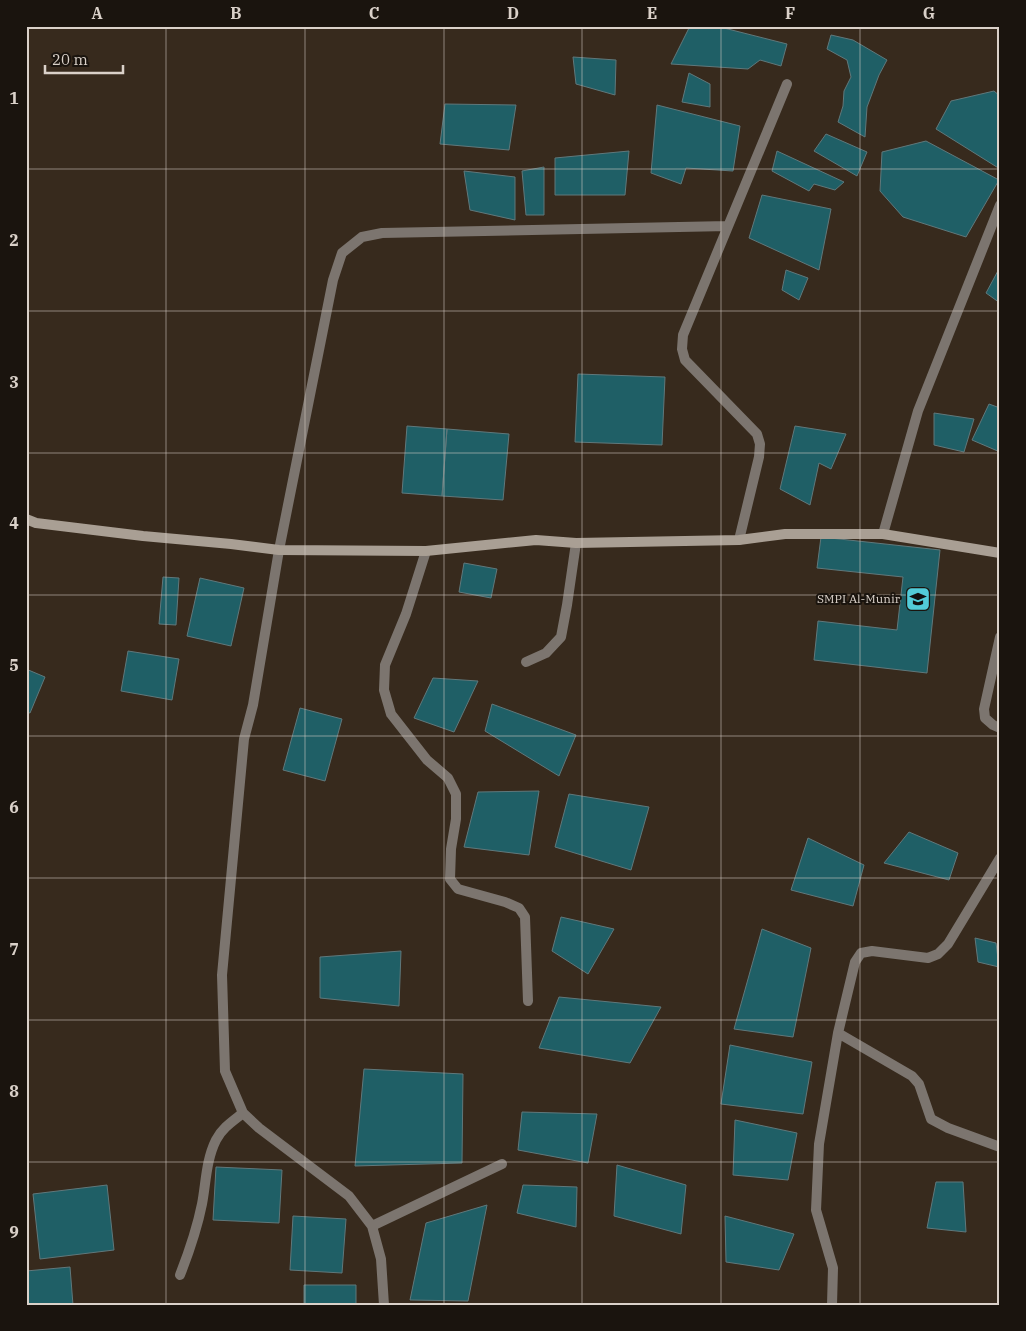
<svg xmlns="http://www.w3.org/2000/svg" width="1026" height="1331" font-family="'IBM Plex Serif',serif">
<rect width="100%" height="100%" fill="#372a1d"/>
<path fill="#1f5f66" stroke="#60787b" d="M690,26H716L787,44L781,66L760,60L748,69L671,64Z
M831,35L853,40L887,60L879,75L867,107L865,137L838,122L843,106L844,91L851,77L847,60L827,49Z
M573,57L616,60L615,95L576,84Z
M689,73L710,84V107L682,102Z
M994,91L1000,96V169L936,129L951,101Z
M445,104L516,105L509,150L440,144Z
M657,105L740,126L733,171L686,168L681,184L651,173Z
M826,134L867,152L857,176L814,151Z
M926,141L999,180L966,237L903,217L880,191L882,152Z
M629,151L625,195H555V158Z
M777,151L844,182L835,190L814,184L809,191L772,171Z
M544,167V215H526L522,171Z
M464,171L515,177V220L470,210Z
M762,195L831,209L819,270L749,238Z
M1000,267V303L986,293Z
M786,270L808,278L799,300L782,290Z
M578,374L665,377L662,445L575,442Z
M989,404L1000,408V452L972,440Z
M934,413L974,419L964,452L934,445Z
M407,426L447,429L442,496L402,493Z
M795,426L846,434L831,469L819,463L810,505L780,489Z
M447,429L509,434L503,500L442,496Z
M821,537L940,550L927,673L814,660L818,621L897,630L903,577L817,568Z
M464,563L497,569L491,598L459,592Z
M163,577L179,578L176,625L159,624Z
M200,578L244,588L231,646L187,636Z
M128,651L179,659L172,700L121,691Z
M26,669L45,677L30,713L26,712Z
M433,678L478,681L454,732L414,718Z
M492,704L576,735L559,776L485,731Z
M300,708L342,719L325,781L283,770Z
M539,791L529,855L464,847L478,792Z
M569,794L649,807L631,870L555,847Z
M909,832L958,853L949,880L884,863Z
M808,838L864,865L853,906L791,890Z
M561,917L614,929L588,974L552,951Z
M762,929L811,948L793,1037L734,1029Z
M975,938L996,943L999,967L978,962Z
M401,951L399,1006L320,998V957Z
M559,997L661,1007L630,1063L539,1048Z
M730,1045L812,1062L803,1114L721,1104Z
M364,1069L463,1074L462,1163L355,1166Z
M522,1112L597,1114L588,1163L518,1150Z
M735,1120L797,1133L788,1180L733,1175Z
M617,1165L686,1185L681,1234L614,1216Z
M216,1167L282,1170L279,1223L213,1220Z
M936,1182H963L966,1232L927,1228Z
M107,1185L114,1250L40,1259L33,1194Z
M523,1185L577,1187L576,1227L517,1213Z
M487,1205L468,1301L410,1300L426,1223Z
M293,1216L346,1219L342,1273L290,1270Z
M725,1216L794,1234L779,1270L726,1262Z
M70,1267L73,1305H26V1271Z
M304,1285H356V1305H304Z"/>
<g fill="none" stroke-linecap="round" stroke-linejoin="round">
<path stroke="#7c756f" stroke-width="10" d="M526,662L546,653L561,637L567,605L576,543"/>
<path stroke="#7c756f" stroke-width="10" d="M883,534L918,411L1000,205
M739,540L759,457L760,444L757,434L685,360L682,349L683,335L787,84
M426,551L406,614L385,665L384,690L391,714L427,760L448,778L456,794V819L451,849L450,879L458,889L505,902L519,908L525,917L528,1001
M1000,637L984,709L985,718L993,725L1000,728
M838,1033L912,1076L919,1084L931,1119L948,1128L1000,1147
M372,1226L502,1164
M180,1275C189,1252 197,1229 202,1204C206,1183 206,1160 216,1140C222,1128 233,1121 243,1113
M384,1305L381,1259L372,1226L349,1196L259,1128L243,1113L225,1071L222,975L244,739L253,705L279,550L333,280L342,253L362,237L382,233L728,226
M832,1305L833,1268L816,1210L819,1144L838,1033L855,962L861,953L872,951L928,958L938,954L948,944L1000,858"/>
<path stroke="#a99f94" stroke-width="10" d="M26,519L36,523L143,536L231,544L279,550L426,551L536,540L576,543L739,540L785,534H883L1000,553"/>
</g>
<path fill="none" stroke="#dad1c9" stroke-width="1" stroke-opacity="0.55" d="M166,26V1305M305,26V1305M444,26V1305M582,26V1305M721,26V1305M860,26V1305M26,169H1000M26,311H1000M26,453H1000M26,595H1000M26,736H1000M26,878H1000M26,1020H1000M26,1162H1000"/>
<defs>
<symbol id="school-square" viewBox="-11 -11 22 22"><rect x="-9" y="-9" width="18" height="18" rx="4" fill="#52cbd8" stroke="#1a140e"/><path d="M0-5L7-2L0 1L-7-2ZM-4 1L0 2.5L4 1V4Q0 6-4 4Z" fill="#111"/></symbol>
</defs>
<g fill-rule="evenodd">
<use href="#school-square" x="904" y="585" width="28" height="28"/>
</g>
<g text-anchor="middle" stroke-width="4" stroke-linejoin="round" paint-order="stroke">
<g font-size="12" fill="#dad1c9" stroke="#1a140e" text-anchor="end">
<text x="900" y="603">SMPI Al-Munir</text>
</g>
</g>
<rect width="1026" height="1331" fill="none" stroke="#1a140e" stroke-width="55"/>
<path d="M45 65v8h78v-8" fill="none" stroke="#dad1c9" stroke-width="2.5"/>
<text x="52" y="65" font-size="15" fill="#dad1c9" stroke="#1a140e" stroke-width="4" paint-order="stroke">20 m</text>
<rect x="28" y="28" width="970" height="1276" fill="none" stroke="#dad1c9" stroke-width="2"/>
<g font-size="16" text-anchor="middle" font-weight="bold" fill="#dad1c9">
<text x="97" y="19">A</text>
<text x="236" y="19">B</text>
<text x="374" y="19">C</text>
<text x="513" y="19">D</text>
<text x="652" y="19">E</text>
<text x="790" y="19">F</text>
<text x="929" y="19">G</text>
<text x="14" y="104">1</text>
<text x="14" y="246">2</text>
<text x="14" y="388">3</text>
<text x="14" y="529">4</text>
<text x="14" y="671">5</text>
<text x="14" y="813">6</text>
<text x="14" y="955">7</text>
<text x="14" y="1097">8</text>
<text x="14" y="1238">9</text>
</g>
</svg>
